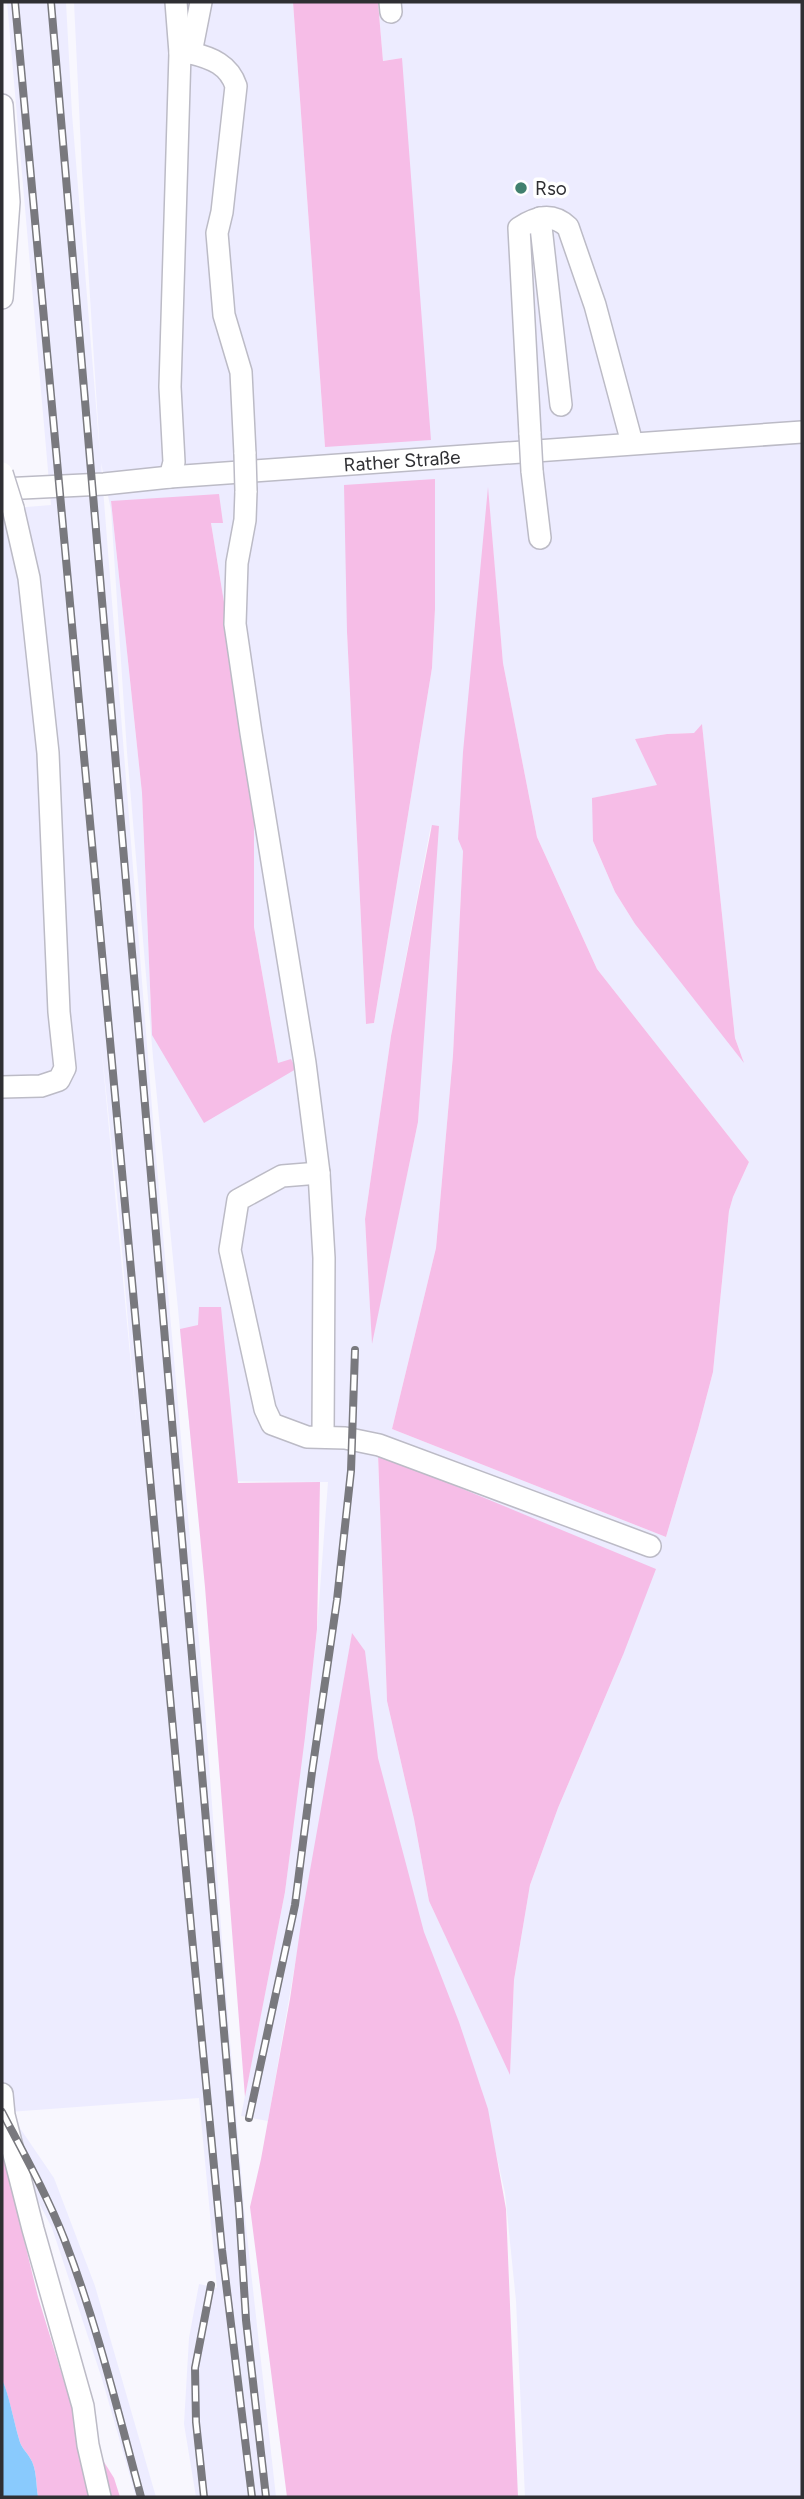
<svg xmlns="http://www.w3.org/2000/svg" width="804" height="2499" font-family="Figtree,sans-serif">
<rect width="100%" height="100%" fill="#f8f7fe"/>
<path fill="#edecff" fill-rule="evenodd" d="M7,2H66L72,114L100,454L82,171L74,2H293L325,447L402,58L383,61L378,2H802V2497H525L516,2301L505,2193L481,2088L390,1860L352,1634L268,2121L241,2116L285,1892L317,1630L328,1482L195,1481L153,1057L127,752L111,510L101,463L154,1133L205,1709L225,1981L244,2208L276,2497H196L184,2424L189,2338L199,2284L217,2288L199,2098L9,2112L54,2178L95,2286L156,2497H136L102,2379L52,2228L2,2131V509L51,505ZM435,480V609L432,668L374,1023L366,1024L347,632ZM488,493L503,663L537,837L597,969L749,1162L733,1197L729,1211L713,1372L698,1429L666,1537L392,1429L436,1248L453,1055L463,851ZM111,501L223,523H211L254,785V927L278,1063L152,1035L142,793ZM702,725L735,1038L743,1060L635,924L615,892L593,841V798L658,785L635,739L667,734L695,733ZM431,825L418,1122L372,1341L365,1219L391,1036ZM101,1043L119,1215L137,1430ZM378,1455L623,1655L558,1808L530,1885L514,1980L510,2073L429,1901L414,1819L387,1701Z"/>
<path fill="#f6bde7" d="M293,2H378L383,61L402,58L431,440L325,447Z
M435,479V609L432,668L374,1023L366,1024L347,632L344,485Z
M488,487L503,663L537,837L597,969L749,1162L733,1197L729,1211L713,1372L698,1429L666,1537L392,1429L436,1248L453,1055L463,851L458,839L463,752Z
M219,494L223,523H211L254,785V927L278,1063L291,1059L296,1069L204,1123L152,1035L142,793L111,501Z
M702,724L735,1038L744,1063L635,924L615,892L593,841L592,798L657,785L635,739L667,734L694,733Z
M432,825L439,826L418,1122L372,1344L365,1219L391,1036Z
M199,1307H221L238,1483L320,1482L317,1629L305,1737L285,1892L245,2097L205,1587L180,1329L198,1325Z
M378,1454L656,1569L623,1655L558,1808L530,1885L514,1980L510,2075L429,1901L414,1819L387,1701Z
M352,1633L365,1651L378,1758L424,1932L459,2022L488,2109L506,2209L518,2497H287L250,2207L261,2159L290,1999L303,1910Z
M2,2149L38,2297L74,2414L114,2478L120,2497H38C36,2486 37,2468 30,2458C26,2451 21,2448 19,2439C13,2419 10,2399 2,2379Z"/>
<path fill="#89cafd" d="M2,2379C10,2398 13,2419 19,2439C21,2448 26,2451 30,2458C37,2468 36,2486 38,2497H2Z"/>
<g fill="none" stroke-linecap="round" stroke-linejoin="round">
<defs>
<g id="minor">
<path d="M390,2L391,12"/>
<path d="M180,53H191L201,2"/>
<path d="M191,53C212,58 229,65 236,86L222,212L217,233L224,315L241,372L245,454"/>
<path d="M2,105L9,202L2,298"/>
<path d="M540,218L561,405"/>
<path d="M530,434L519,228C536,217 552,212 568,227L595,305L632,443"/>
<path d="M532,471L540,538"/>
<path d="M170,477L174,462L170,387L180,53L176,2"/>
<path id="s1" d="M2,489L104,484L170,477L802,432"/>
<path d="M246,491L245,520L237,563L235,624L251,733L305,1063L319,1173L324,1258L323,1436"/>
<path d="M2,1087L41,1086L59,1080L65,1068L59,1012L48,753L29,578L13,508"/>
<path d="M319,1173L282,1176L238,1200L230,1250L265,1409L272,1424L307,1437L345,1438L379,1445L650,1546"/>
<path d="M2,2094L4,2115L33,2229L83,2406L88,2445L100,2497"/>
</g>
</defs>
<use href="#minor" stroke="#bcbbc6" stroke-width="24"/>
<use href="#minor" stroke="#fff" stroke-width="21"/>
<defs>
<path id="rail" d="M15,2L192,1937L222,2250L252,2497
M51,2L239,2208L246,2320L266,2497
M2,2112C24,2154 48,2197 65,2241C97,2324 118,2412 141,2497
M249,2118L295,1905L312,1772L337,1600L351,1471L355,1350
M204,2497L196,2422L195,2368L211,2285"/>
</defs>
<use href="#rail" stroke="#79797e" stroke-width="8"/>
<use href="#rail" stroke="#fff" stroke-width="5" stroke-dasharray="16" stroke-linecap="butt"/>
<defs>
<path id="minor-bridge" d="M530,434L532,471
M245,454L246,491
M2,473L13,508"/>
</defs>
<use href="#minor-bridge" stroke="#bcbbc6" stroke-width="24" stroke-linecap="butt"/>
<use href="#minor-bridge" stroke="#fff" stroke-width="21"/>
</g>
<circle fill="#41806e" stroke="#fff" stroke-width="2.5" cx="521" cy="188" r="7"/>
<g text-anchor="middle" stroke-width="7" stroke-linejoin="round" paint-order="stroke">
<g font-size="19" fill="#2f2f33" stroke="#fff" text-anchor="start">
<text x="535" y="195">Rso</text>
</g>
<g font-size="19" fill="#2f2f33" stroke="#fff">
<text dy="7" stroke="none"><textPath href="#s1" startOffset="401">Rather Straße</textPath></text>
</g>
</g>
<rect width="804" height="2499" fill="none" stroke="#2f2f33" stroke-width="7"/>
</svg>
